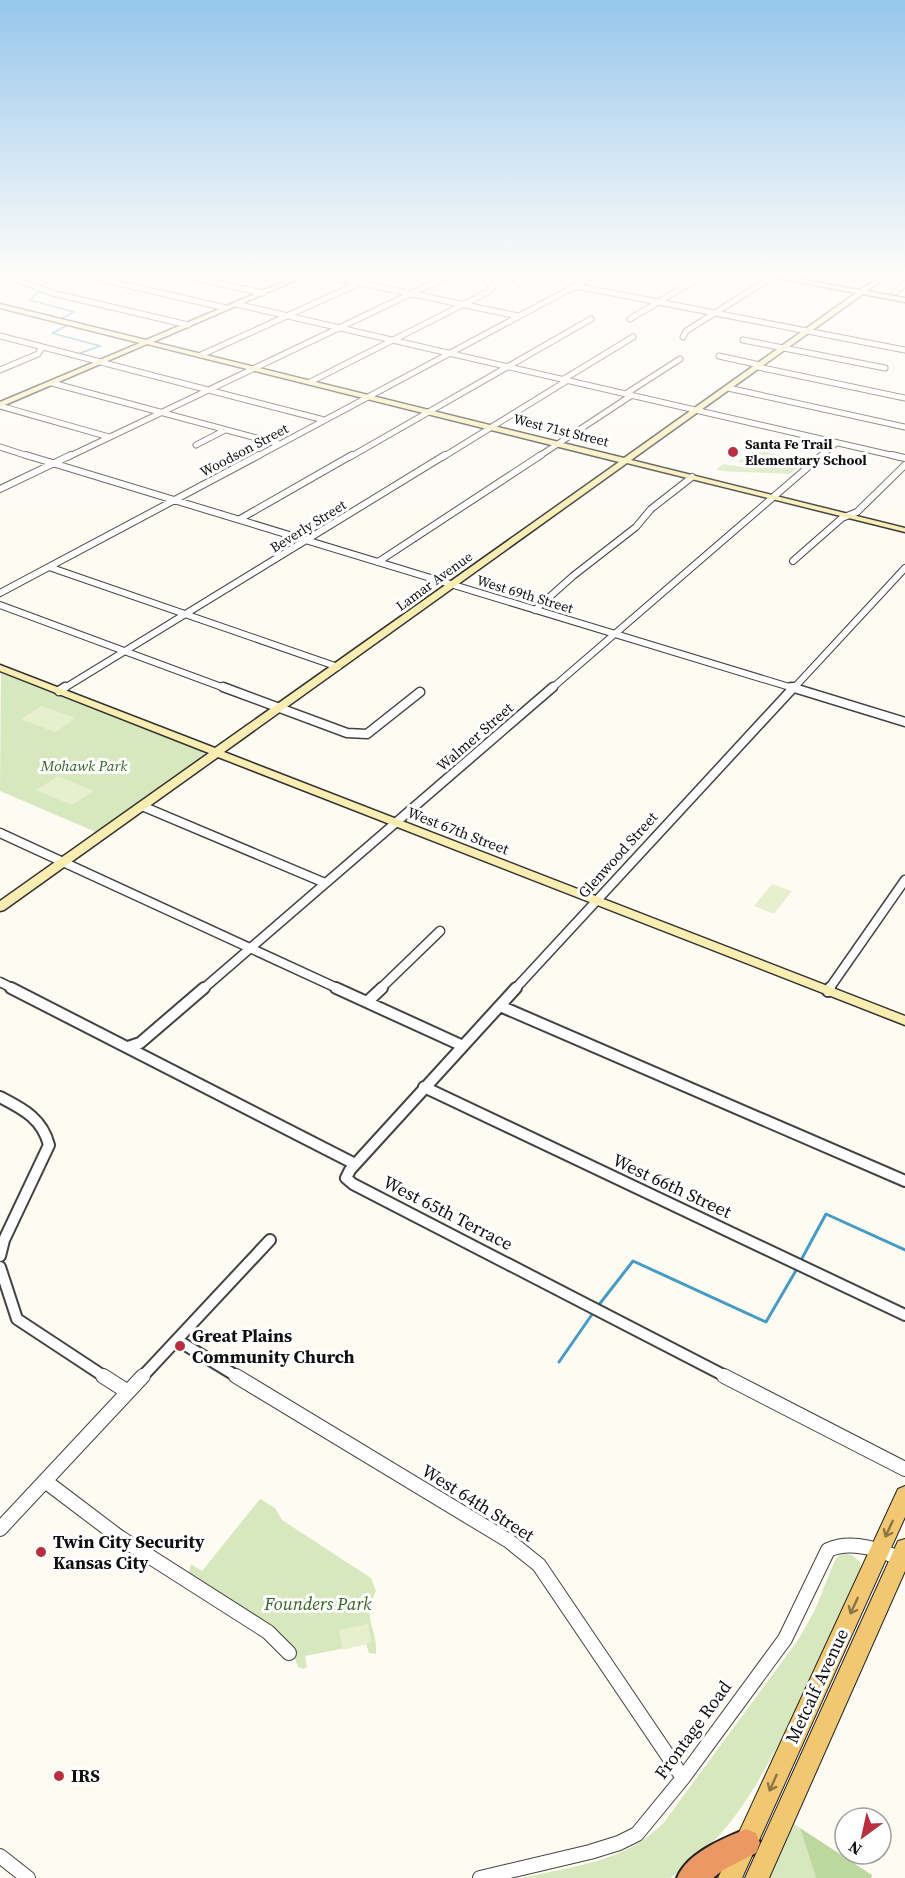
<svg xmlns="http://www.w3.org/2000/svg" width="905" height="1878" font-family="'Source Serif 4',serif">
<rect width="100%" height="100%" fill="#fefbf3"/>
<path fill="#d7e8be" d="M754,449L800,461L799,466L790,474C766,472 741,473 716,470L723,464L744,467L749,463L738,462L742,458L752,461L761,453L749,452Z
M1,674H6L202,751L205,755L98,833L0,791Z
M260,1499L275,1508L282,1520L371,1578L376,1591C361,1620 378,1627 376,1654L369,1653L366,1644L305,1656L307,1667L303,1669L298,1667L291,1648L223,1594L199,1581L189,1572L191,1564L202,1571Z
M845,1554L852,1555L860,1562L861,1570C837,1625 813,1680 785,1732C754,1791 727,1840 670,1878H522C573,1866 628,1862 665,1821L798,1640L814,1612L835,1560L840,1555Z
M793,1823L800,1828L816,1878H769Z"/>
<path fill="#bcd89e" d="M800,1828L872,1875L871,1878H816Z"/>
<path fill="#e7efcf" d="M41,706L76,718L55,732L21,719Z
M58,776L93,791L72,805L36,790Z
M772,884L792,891L774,914L754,906Z
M368,1624L371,1640L366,1644L343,1650L339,1630Z"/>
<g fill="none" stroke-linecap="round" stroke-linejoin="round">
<path stroke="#469cc6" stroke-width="1.5" d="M502,276L523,289
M858,276L869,278
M40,287L52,280L46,276
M39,291L30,300L74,312L61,319
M68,325L52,333L100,346L78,354"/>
<path stroke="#469cc6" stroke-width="3" d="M800,1262L826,1214L905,1250
M598,1306L633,1261L766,1322L798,1267
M559,1362L593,1313"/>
<defs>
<path id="street-far4" d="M8,276L52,293L188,325
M87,276L226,308
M186,276L263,293
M288,276L297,278
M327,276L518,316
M576,286L905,350
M895,292L905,284
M236,304L899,457
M630,319L702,276
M0,336L324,420
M683,337L686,331L774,276
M743,340L885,368
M201,355L375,276
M719,356L760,365
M758,367L905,398
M0,370L38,354L42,347
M564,379L633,337
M310,382L488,292L492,288L484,276
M52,383L279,444
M728,388L905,427
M627,393L680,359
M0,406L109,437
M196,445L225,430
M0,447L31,457
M68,457L448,276
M256,457L594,276
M350,457L591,319
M443,457L568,380
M538,457L632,395
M820,457L836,443"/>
<path id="street-far3" d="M26,455L796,689
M892,455L905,458
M0,489L71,455
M240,519L352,455
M793,561L842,518L857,512L905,465
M378,562L541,455
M49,567L338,667
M0,593L259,455
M0,605L227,689
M535,610L573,576L636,527L651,509L692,477
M63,689L445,455
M551,689L822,455
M793,689L905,568"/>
<path id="street-far2" d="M223,687L347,733L367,734L420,692
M791,687L905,722
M59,691L65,687
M142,806L325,883
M0,833L339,989
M0,982L14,989
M203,989L553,687
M380,989L440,931
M515,989L794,687
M829,989L905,880"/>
<path id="street-far1" d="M11,988L355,1164
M336,988L463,1046
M516,988L350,1170L346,1178L353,1184L727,1377
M828,991L830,988
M367,1002L382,988
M500,1006L905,1181
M128,1047L140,1043L204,988
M424,1087L905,1315
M0,1097C23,1109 42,1118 49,1145L4,1240L0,1256
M0,1267L17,1319L105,1377
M177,1340L238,1377
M142,1377L270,1240"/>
<path id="street" d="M103,1376L128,1392
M236,1376L509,1541L539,1565L683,1778
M724,1376L905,1469
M45,1481L119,1537L268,1632L289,1653
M0,1529L143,1376
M0,1856L28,1878
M480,1878L590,1852L619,1843L637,1834L683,1778L785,1639L828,1550C852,1539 882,1550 905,1561"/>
<path id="secondary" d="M297,276H305L153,342L624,458L856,293L770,276H783L860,290L880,276H887L867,291L905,298V302L863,294L631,460L905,528V532L627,463L224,752L905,1016V1025L218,757L4,910L0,911V901L209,753L0,671V665L215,748L619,462L147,344L0,407V402L140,343L0,308V304L146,340Z"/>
<path id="primary" d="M905,1486V1517L742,1878H718L898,1489Z
M905,1539V1571L769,1878H745L898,1541Z"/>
<path id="highway" d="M746,1829L756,1833L760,1843L756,1853L723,1870L713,1878H677C687,1853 722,1839 746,1829Z"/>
</defs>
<use href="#street-far4" stroke="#434343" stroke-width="7"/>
<use href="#street-far3" stroke="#434343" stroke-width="8"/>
<use href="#street-far2" stroke="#434343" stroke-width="11"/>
<use href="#street-far1" stroke="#434343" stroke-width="14"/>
<use href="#street" stroke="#434343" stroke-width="16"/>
<use href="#secondary" stroke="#323232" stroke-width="3"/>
<use href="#primary" stroke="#212121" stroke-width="2"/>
<use href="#highway" stroke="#212121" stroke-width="4"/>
<use href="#street-far4" stroke="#fff" stroke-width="5"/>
<use href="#street-far3" stroke="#fff" stroke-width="6"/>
<use href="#street-far2" stroke="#fff" stroke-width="8"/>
<use href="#street-far1" stroke="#fff" stroke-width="10"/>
<use href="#street" stroke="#fff" stroke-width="14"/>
<use href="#secondary" fill="#faedb2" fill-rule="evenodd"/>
<use href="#primary" fill="#f1c871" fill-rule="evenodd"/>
<use href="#highway" fill="#ec9864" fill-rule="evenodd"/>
</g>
<defs><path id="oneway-shaft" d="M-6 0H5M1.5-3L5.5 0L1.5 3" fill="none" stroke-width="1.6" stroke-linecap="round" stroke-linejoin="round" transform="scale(1.5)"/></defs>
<g stroke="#8c7545">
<use href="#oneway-shaft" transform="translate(889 1529) rotate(115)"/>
<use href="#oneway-shaft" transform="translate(854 1606) rotate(115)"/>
<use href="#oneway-shaft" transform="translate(773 1783) rotate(114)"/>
</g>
<linearGradient id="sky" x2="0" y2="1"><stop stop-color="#96c6ec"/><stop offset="0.51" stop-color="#fffdfa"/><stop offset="1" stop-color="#fffdfa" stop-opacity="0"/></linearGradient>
<rect width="905" height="539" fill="url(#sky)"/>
<g fill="#b92f3f" stroke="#fff" stroke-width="2">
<circle cx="733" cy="452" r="6"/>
<circle cx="180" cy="1346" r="6"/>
<circle cx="41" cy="1552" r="6"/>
<circle cx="59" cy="1776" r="6"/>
</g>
<g text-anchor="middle" stroke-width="6" stroke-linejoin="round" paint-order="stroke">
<g font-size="14" fill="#101010" stroke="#fff">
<text transform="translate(561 430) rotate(14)" y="5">West 71st Street</text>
<text transform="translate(244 450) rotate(-28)" y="5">Woodson Street</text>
<text transform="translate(308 526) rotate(-32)" y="5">Beverly Street</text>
<text transform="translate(434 581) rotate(-36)" y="5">Lamar Avenue</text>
<text transform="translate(525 594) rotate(17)" y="5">West 69th Street</text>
</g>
<g font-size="14" font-weight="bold" fill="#101010" stroke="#fff" text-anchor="start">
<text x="745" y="449">Santa Fe Trail<tspan x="745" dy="16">Elementary School</tspan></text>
</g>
<g font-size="15" fill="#101010" stroke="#fff">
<text transform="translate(475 737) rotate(-41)" y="5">Walmer Street</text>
<text transform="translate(458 831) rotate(21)" y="5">West 67th Street</text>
<text transform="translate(618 855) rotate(-48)" y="5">Glenwood Street</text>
</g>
<g font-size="15" font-style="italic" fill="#356523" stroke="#fff">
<text x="84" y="771">Mohawk Park</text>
</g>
<g font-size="18" fill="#101010" stroke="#fff">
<text transform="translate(672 1186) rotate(25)" y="6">West 66th Street</text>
<text transform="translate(448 1213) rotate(27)" y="6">West 65th Terrace</text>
<text transform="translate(478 1503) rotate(32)" y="6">West 64th Street</text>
<text transform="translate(817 1686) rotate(-65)" y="6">Metcalf Avenue</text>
<text transform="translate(693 1730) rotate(-54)" y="6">Frontage Road</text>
</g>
<g font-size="18" font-weight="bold" fill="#101010" stroke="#fff" text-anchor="start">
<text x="192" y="1342">Great Plains<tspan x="192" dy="21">Community Church</tspan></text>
<text x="53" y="1548">Twin City Security<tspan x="53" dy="21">Kansas City</tspan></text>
<text x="71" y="1782">IRS</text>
</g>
<g font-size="18" font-style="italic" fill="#356523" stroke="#fff">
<text x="318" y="1610">Founders Park</text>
</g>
</g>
<g transform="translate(863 1836) rotate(213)"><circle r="28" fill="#ffffff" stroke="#9f9f9f" stroke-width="1.5"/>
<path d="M0-4.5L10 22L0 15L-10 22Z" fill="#b92f3f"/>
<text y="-9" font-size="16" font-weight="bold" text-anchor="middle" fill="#101010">N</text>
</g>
</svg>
